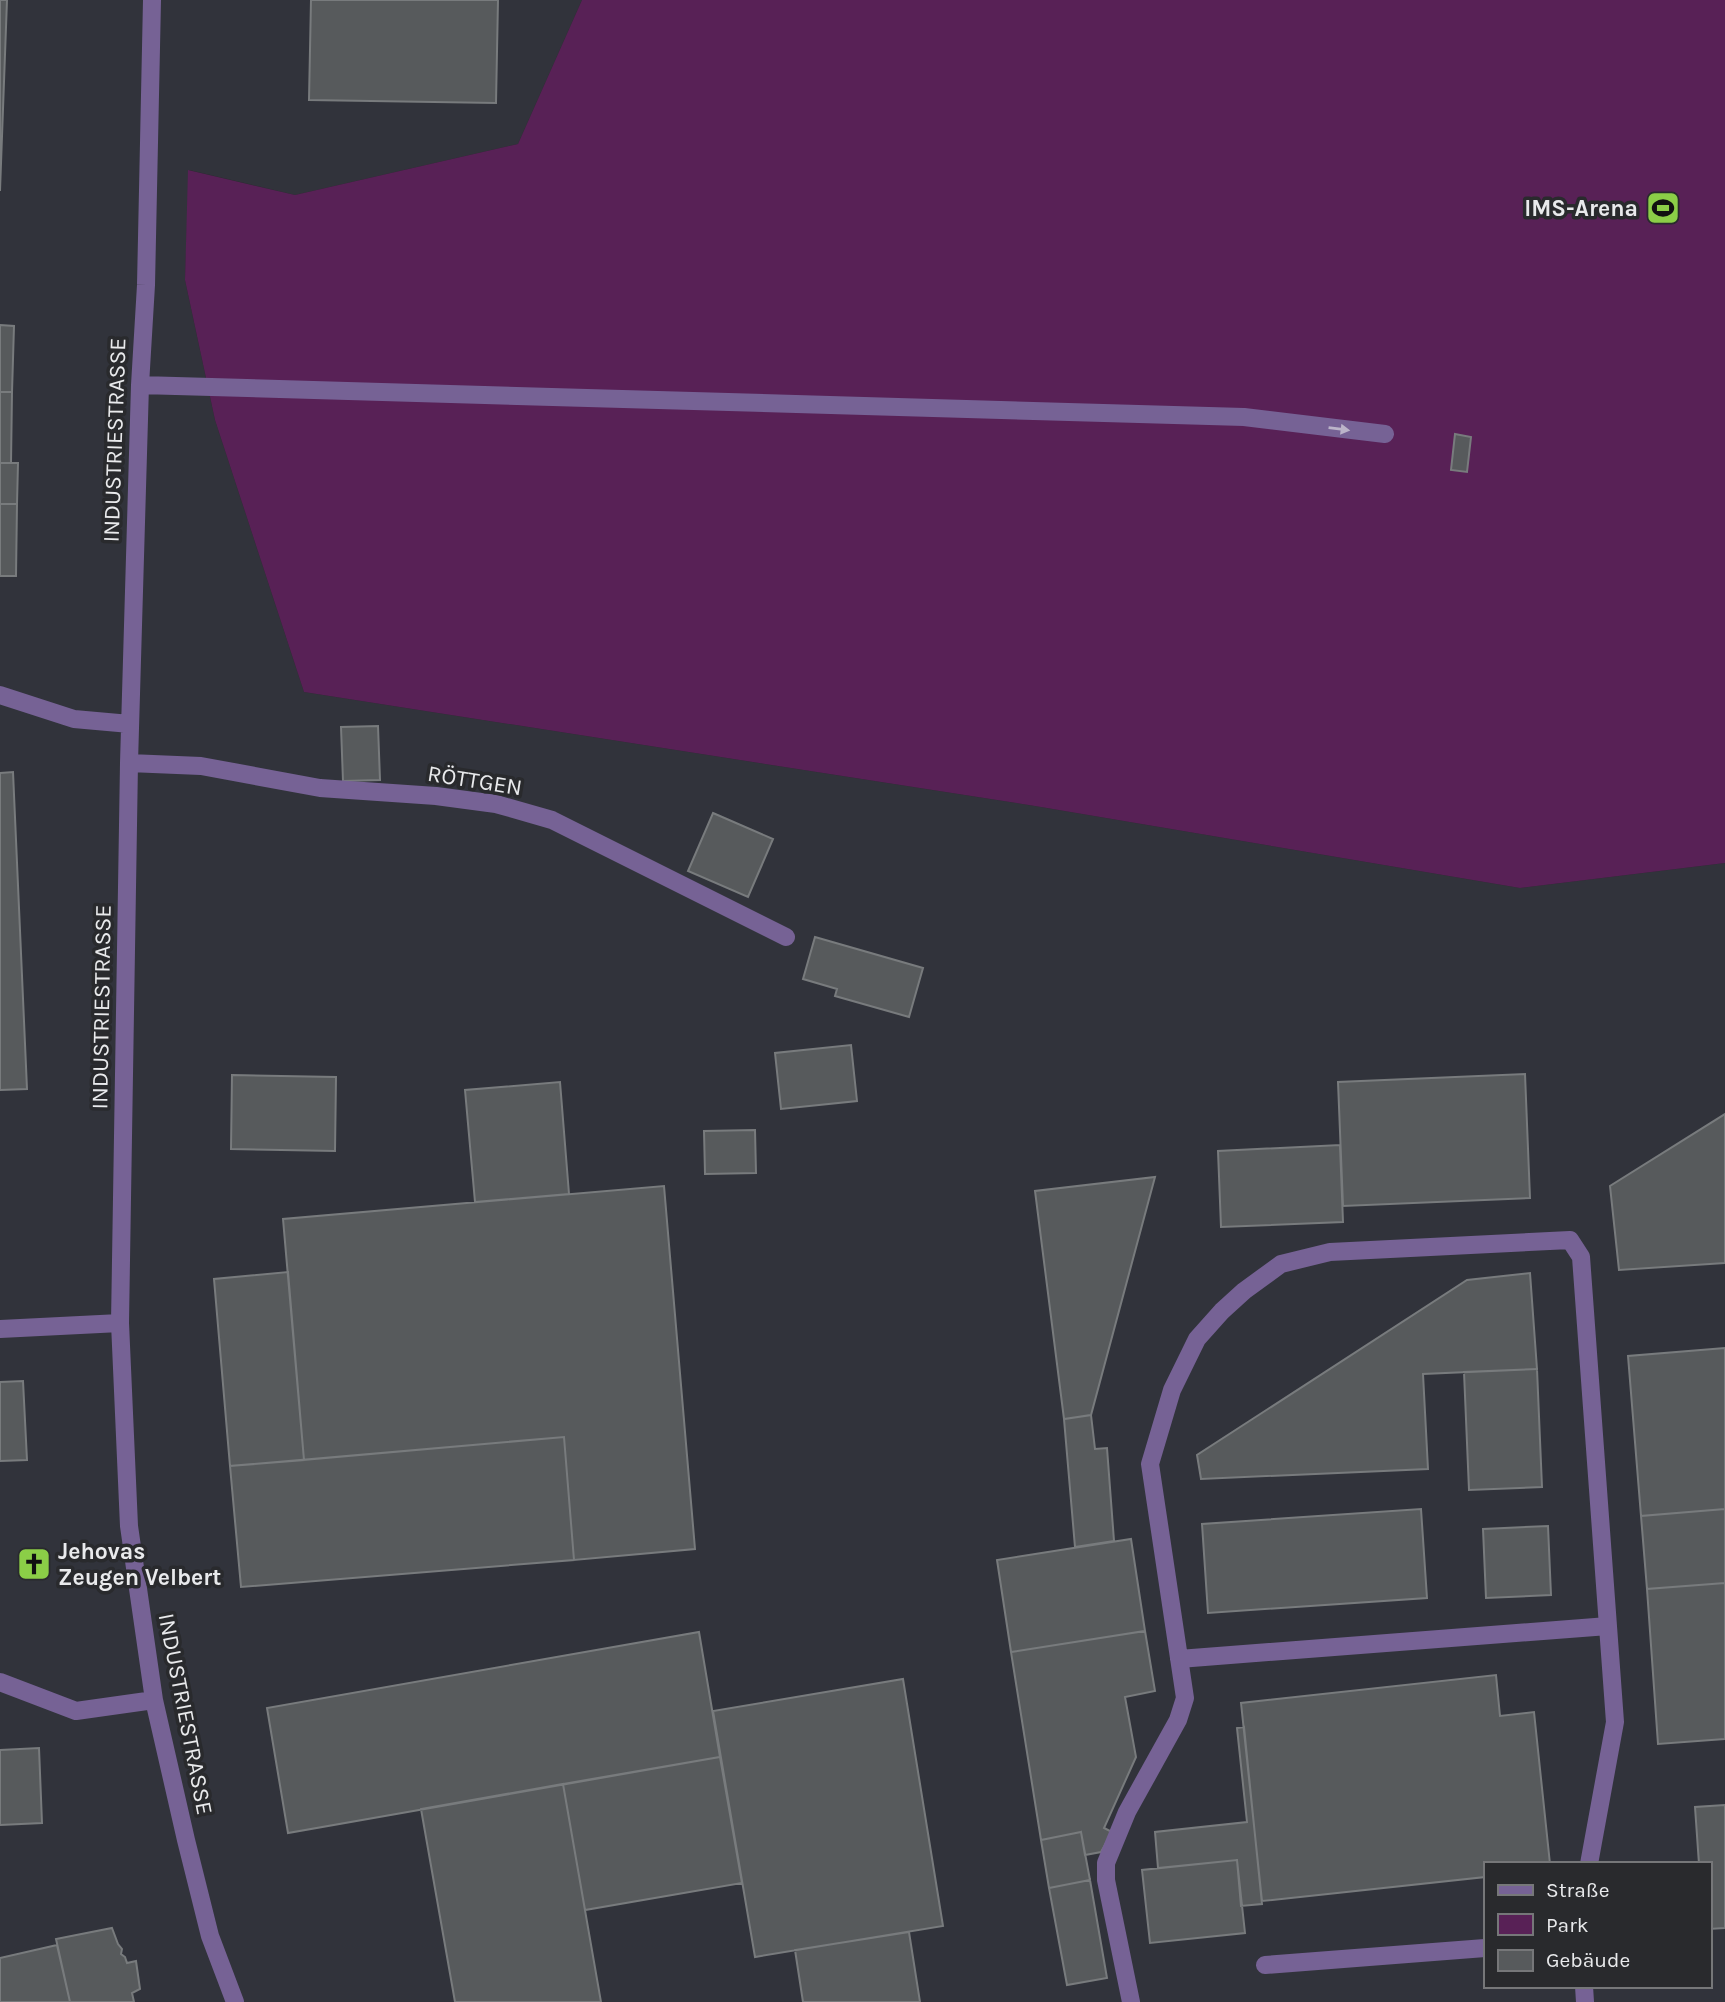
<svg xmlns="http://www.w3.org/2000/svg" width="1725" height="2002" font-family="Karla,sans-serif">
<rect width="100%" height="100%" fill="#292a2d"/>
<path fill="#31333b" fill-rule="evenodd" d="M0,0H582L518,144L295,195L189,170L185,280L215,420L304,692L1035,806L1520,888L1725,863V2002H0ZM1485,1864H1709V1986H1485Z"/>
<path fill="#582156" d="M582,0H1725V863L1520,888L1035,806L304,692L215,420L185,280L188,170L295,195L518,144Z"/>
<path fill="#575a5c" stroke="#787b7d" stroke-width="2" d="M0,0H7L0,191Z
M311,0H498L496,103L309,100Z
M0,325L14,326L12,392H0Z
M0,392H12L11,463H0Z
M1455,434L1471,437L1467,472L1451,470Z
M0,463H18L17,504H0Z
M0,504H17L16,576H0Z
M378,726L380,780L343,781L341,727Z
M13,772L27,1089L0,1090V773Z
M713,813L773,839L748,897L688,871Z
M815,937L923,968L909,1017L835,996L837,989L803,979Z
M851,1045L857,1101L781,1109L775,1053Z
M1525,1074L1530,1198L1343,1206L1338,1082Z
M232,1075L336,1077L335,1151L231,1149Z
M560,1082L569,1194L475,1202L465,1090Z
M1725,1114V1263L1619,1270L1610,1186Z
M755,1130L756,1173L705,1174L704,1131Z
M1340,1145L1343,1222L1221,1227L1218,1151Z
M1155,1177L1091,1415L1064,1419L1035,1191Z
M664,1186L695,1549L574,1560L564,1437L304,1460L283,1219Z
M288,1272L304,1460L230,1466L214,1279Z
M1530,1273L1537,1369L1423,1374L1428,1469L1201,1479L1197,1455L1467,1280Z
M1725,1348V1509L1641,1516L1628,1356Z
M1537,1369L1542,1487L1469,1490L1464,1372Z
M23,1381L27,1460L0,1461V1382Z
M1091,1415L1095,1449L1107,1448L1114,1541L1075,1547L1064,1419Z
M564,1437L574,1560L241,1587L230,1466Z
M1421,1509L1427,1598L1208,1613L1202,1524Z
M1725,1509V1583L1647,1589L1641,1516Z
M1548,1526L1551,1595L1486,1598L1483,1529Z
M1131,1539L1145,1631L1011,1652L997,1560Z
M1725,1583V1739L1658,1744L1647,1589Z
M1145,1631L1155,1691L1125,1697L1136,1757L1104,1828L1112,1832L1101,1852L1085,1855L1081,1832L1041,1840L1011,1652Z
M699,1632L720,1757L288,1833L267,1708Z
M1496,1675L1500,1716L1534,1712L1550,1864H1485V1877L1262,1901L1241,1703Z
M903,1679L943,1926L755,1957L713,1711Z
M1244,1727L1262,1904L1241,1906L1237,1860L1158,1868L1155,1832L1247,1822L1237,1728Z
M39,1748L42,1823L0,1825V1750Z
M720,1757L742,1883L585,1910L563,1784Z
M563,1784L601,2002H455L421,1809Z
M1725,1805V1928L1709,1929V1864H1699L1695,1807Z
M1081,1832L1090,1880L1049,1888L1041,1840Z
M1237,1860L1245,1933L1150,1943L1142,1870Z
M1090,1880L1107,1978L1067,1985L1049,1888Z
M112,1928L118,1944L122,1949L121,1954L125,1957L127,1963L136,1961L140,1989L132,1993L134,2002H70L56,1939Z
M909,1932L920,2002H803L795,1950Z
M57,1945L70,2002H0V1958Z"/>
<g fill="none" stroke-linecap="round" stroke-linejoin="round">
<path stroke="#766295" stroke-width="18" d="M152,0L146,285L140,385L129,763L120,1323L129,1526L154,1700L186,1840L210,1936L235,2002
M140,385L1244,417L1385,434
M0,695L74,719L130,724
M129,763L201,766L320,788L436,796L496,804L552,820L786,937
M0,1329L120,1323
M1179,1659L1608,1626
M0,1682L76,1711L154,1700
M1265,1965L1485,1948
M1584,1986L1585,2002
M1131,2002L1106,1880V1863L1127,1812L1178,1720L1185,1698L1150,1464L1172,1390L1197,1339L1222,1311L1244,1291L1281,1264L1330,1252L1570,1240L1581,1257L1615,1722L1589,1864"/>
</g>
<defs><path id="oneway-solid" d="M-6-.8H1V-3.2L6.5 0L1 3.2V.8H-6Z" transform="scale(1.75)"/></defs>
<use fill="#bbb4c9" href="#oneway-solid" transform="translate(1339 429) rotate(7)"/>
<defs>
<symbol id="stadium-square" viewBox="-11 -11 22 22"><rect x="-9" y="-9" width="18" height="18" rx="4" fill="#8bce47" stroke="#292a2d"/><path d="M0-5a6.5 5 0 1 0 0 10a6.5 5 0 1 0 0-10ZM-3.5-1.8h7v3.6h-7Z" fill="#111"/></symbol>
<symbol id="church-square" viewBox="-11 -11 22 22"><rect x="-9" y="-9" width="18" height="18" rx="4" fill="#8bce47" stroke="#292a2d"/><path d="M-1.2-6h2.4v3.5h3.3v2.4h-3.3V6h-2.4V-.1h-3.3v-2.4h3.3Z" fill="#111"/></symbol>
</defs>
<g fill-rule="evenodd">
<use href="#stadium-square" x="1644" y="189" width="38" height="38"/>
<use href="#church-square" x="15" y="1545" width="38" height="38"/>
</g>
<g text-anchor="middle" stroke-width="7" stroke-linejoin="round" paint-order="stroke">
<g font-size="23" font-weight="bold" fill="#e9eaec" stroke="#292a2d" text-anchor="end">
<text x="1638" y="216">IMS-Arena</text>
<text x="58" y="1559" text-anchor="start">Jehovas<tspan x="58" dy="26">Zeugen Velbert</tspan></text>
</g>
<g font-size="23" fill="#e9eaec" stroke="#292a2d">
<text transform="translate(114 440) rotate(-88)" y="8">INDUSTRIESTRASSE</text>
<text transform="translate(475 780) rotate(9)" y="8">RÖTTGEN</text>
<text transform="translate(101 1007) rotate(-89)" y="8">INDUSTRIESTRASSE</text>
<text transform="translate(186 1714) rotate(79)" y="8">INDUSTRIESTRASSE</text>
</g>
</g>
<rect x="1484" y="1862" width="228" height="126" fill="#292a2d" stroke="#767779" stroke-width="2"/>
<rect x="1498" y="1885" width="35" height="10" fill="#766295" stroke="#767779" stroke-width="2"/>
<text x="1546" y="1897" font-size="21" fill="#e9eaec">Straße</text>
<rect x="1498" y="1914" width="35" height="21" fill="#582156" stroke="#767779" stroke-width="2"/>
<text x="1546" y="1932" font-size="21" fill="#e9eaec">Park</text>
<rect x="1498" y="1950" width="35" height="21" fill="#575a5c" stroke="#767779" stroke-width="2"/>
<text x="1546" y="1967" font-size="21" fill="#e9eaec">Gebäude</text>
</svg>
